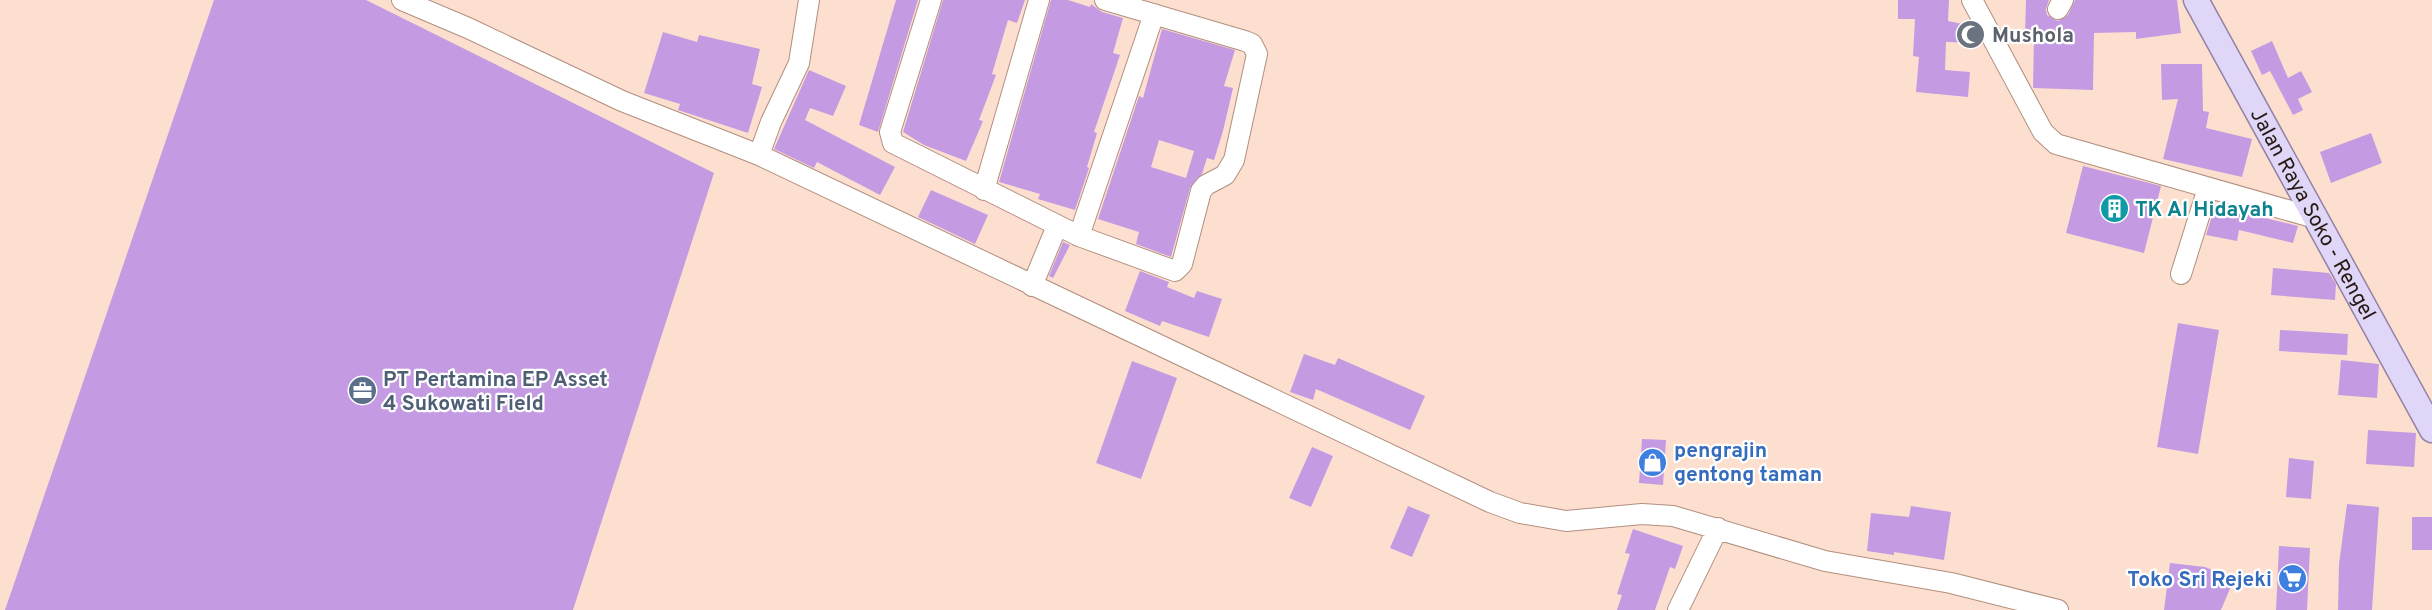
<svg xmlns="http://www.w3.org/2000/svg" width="2432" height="610" font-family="Overpass,sans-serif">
<rect width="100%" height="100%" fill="#fddfd0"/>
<path fill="#c49be2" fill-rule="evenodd" d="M214,0H366L714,173L573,610H5Z
M896,0H918L878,132L859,125Z
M943,0H1025L1017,23L1008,20L992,74L996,75L979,120L983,121L966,161L924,145L903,132Z
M1051,0H1068L1090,7L1091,4L1102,12L1123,18L1113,53L1120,55L1094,132L1097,133L1087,167L1089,168L1075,210L1038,199L1040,194L999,182Z
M1898,0H1949L1948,21L1972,26L1982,43L1946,42L1945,70L1970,72L1968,97L1916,92L1919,57L1913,56L1915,19H1898Z
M2026,0H2049L2046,9L2047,15L2058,21L2068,15L2075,0H2177L2181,33L2136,39V32L2094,33L2093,90L2033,88L2034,37L2025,36Z
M1162,29L1235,50L1224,86L1233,88L1223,131L1214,160L1207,158L1202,174L1190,188L1171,257L1136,244L1139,232L1098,219L1139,96L1143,98ZM1159,140L1194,151L1186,178L1151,167Z
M663,32L697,42L699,35L760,49L752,84L762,87L748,133L678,110L680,104L644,93Z
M2272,41L2288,78L2301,71L2312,92L2298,99L2303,110L2293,115L2270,71L2262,75L2251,51Z
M2161,64H2202L2203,111L2209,112L2206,128L2252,139L2242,177L2163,159L2178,99L2162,100Z
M809,70L846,86L833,116L810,108L805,120L895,167L880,195L817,162L814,168L774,149Z
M2371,133L2382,163L2331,183L2320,152Z
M2083,166L2161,186L2144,253L2066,233Z
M931,190L988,215L975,244L918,217Z
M2215,206L2298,226L2293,243L2239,230L2237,241L2206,235Z
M1063,242L1070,245L1053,278L1049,276Z
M2273,268L2329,273L2336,284L2335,300L2271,295Z
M1140,271L1169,282L1167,287L1194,298L1197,291L1222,299L1209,337L1162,321L1160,326L1125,311Z
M2178,323L2219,330L2198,454L2157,447Z
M2280,330L2348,334L2347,355L2279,351Z
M1304,354L1335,365L1338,358L1425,396L1410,430L1316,389L1313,400L1290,392Z
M2341,360L2379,364L2377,398L2338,395Z
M1132,361L1177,378L1141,479L1096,463Z
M2368,430L2416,433L2414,467L2366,464Z
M1642,439L1666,440L1663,485L1639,483Z
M1312,447L1333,456L1311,507L1289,498Z
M2289,458L2314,461L2311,499L2286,497Z
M2347,504L2379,507L2372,610H2338L2339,564Z
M1408,506L1430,515L1412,557L1390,548Z
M1911,506L1951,512L1944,560L1894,552V555L1867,551L1871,513L1909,517Z
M2412,517H2432V550H2412Z
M1633,529L1683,546L1675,569L1670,567L1655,610H1617L1622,595L1617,594L1630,554L1625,553Z
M2279,546L2310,548L2307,610H2276Z
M2170,563L2205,567L2234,579L2221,610H2164Z"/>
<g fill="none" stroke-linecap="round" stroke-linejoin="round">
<defs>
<path id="minor" d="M402,0L468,28L622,101L759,155L1490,502L1520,513L1566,521L1642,514L1673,516L1825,561L1951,583L2058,610
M931,0L890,132L893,143L1079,236L1175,271L1182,264L1201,191L1206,185L1225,175L1234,160L1257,54L1252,44L1245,41L1105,0
M1972,0L2043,132L2056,144L2315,218
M2058,9L2063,0
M759,155L771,122L799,63L809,0
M984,190L1039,0
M1079,236L1154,14
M2181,274L2208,188
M1032,286L1057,226
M1678,610L1718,528"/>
<g id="major">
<path id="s1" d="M2196,0L2432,430"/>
</g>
</defs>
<use href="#minor" stroke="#b18f7e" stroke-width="22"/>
<use href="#major" stroke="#9282a5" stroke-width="27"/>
<use href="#minor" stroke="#fff" stroke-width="20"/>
<use href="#major" stroke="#e0d6f8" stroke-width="24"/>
</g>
<defs>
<symbol id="mosque-disc" viewBox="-11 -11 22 22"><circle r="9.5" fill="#6b7280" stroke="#fff"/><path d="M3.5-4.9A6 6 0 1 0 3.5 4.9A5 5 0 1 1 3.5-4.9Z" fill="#fff"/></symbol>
<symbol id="building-disc" viewBox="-11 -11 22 22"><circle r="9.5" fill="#0f9aa8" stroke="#fff"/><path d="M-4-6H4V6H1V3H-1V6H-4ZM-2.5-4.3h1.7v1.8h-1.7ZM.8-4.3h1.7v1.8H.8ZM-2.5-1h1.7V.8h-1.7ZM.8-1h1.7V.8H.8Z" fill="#fff"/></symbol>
<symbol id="office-disc" viewBox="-11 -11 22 22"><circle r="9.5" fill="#5c6f8a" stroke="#fff"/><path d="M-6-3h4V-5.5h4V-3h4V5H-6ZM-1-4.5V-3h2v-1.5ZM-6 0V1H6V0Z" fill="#fff"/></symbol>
<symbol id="shop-disc" viewBox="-11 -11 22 22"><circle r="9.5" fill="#3f7fe0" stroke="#fff"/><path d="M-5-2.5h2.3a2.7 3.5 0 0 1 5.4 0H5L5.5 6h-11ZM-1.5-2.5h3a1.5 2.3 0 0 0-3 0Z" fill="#fff"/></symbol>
<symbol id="supermarket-disc" viewBox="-11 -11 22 22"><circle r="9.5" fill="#3f7fe0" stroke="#fff"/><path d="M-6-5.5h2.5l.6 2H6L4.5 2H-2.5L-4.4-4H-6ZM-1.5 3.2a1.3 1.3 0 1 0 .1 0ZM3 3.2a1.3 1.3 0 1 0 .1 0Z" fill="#fff"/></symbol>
</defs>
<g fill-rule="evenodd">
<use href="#mosque-disc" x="1954" y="18" width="33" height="33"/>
<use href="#building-disc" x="2098" y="192" width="33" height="33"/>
<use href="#office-disc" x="346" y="374" width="33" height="33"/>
<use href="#shop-disc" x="1636" y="446" width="33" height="33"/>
<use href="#supermarket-disc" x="2276" y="562" width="33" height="33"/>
</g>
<g text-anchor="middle" stroke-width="4.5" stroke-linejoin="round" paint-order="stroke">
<g font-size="21" font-weight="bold" fill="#5b616d" stroke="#fff" text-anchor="start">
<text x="1992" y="42">Mushola</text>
</g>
<g font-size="21" font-weight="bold" fill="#0d838f" stroke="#fff" text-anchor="start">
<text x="2135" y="216">TK Al Hidayah</text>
</g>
<g font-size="21" fill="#261a13" stroke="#fff">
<text dy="7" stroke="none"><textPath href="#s1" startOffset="244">Jalan Raya Soko - Rengel</textPath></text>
</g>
<g font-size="21" font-weight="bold" fill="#4e5e75" stroke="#fff" text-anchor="start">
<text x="383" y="386">PT Pertamina EP Asset<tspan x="383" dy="24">4 Sukowati Field</tspan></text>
</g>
<g font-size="21" font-weight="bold" fill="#366cbe" stroke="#fff" text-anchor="start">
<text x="1674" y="457">pengrajin<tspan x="1674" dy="24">gentong taman</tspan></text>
<text x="2272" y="586" text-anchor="end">Toko Sri Rejeki</text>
</g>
</g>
</svg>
